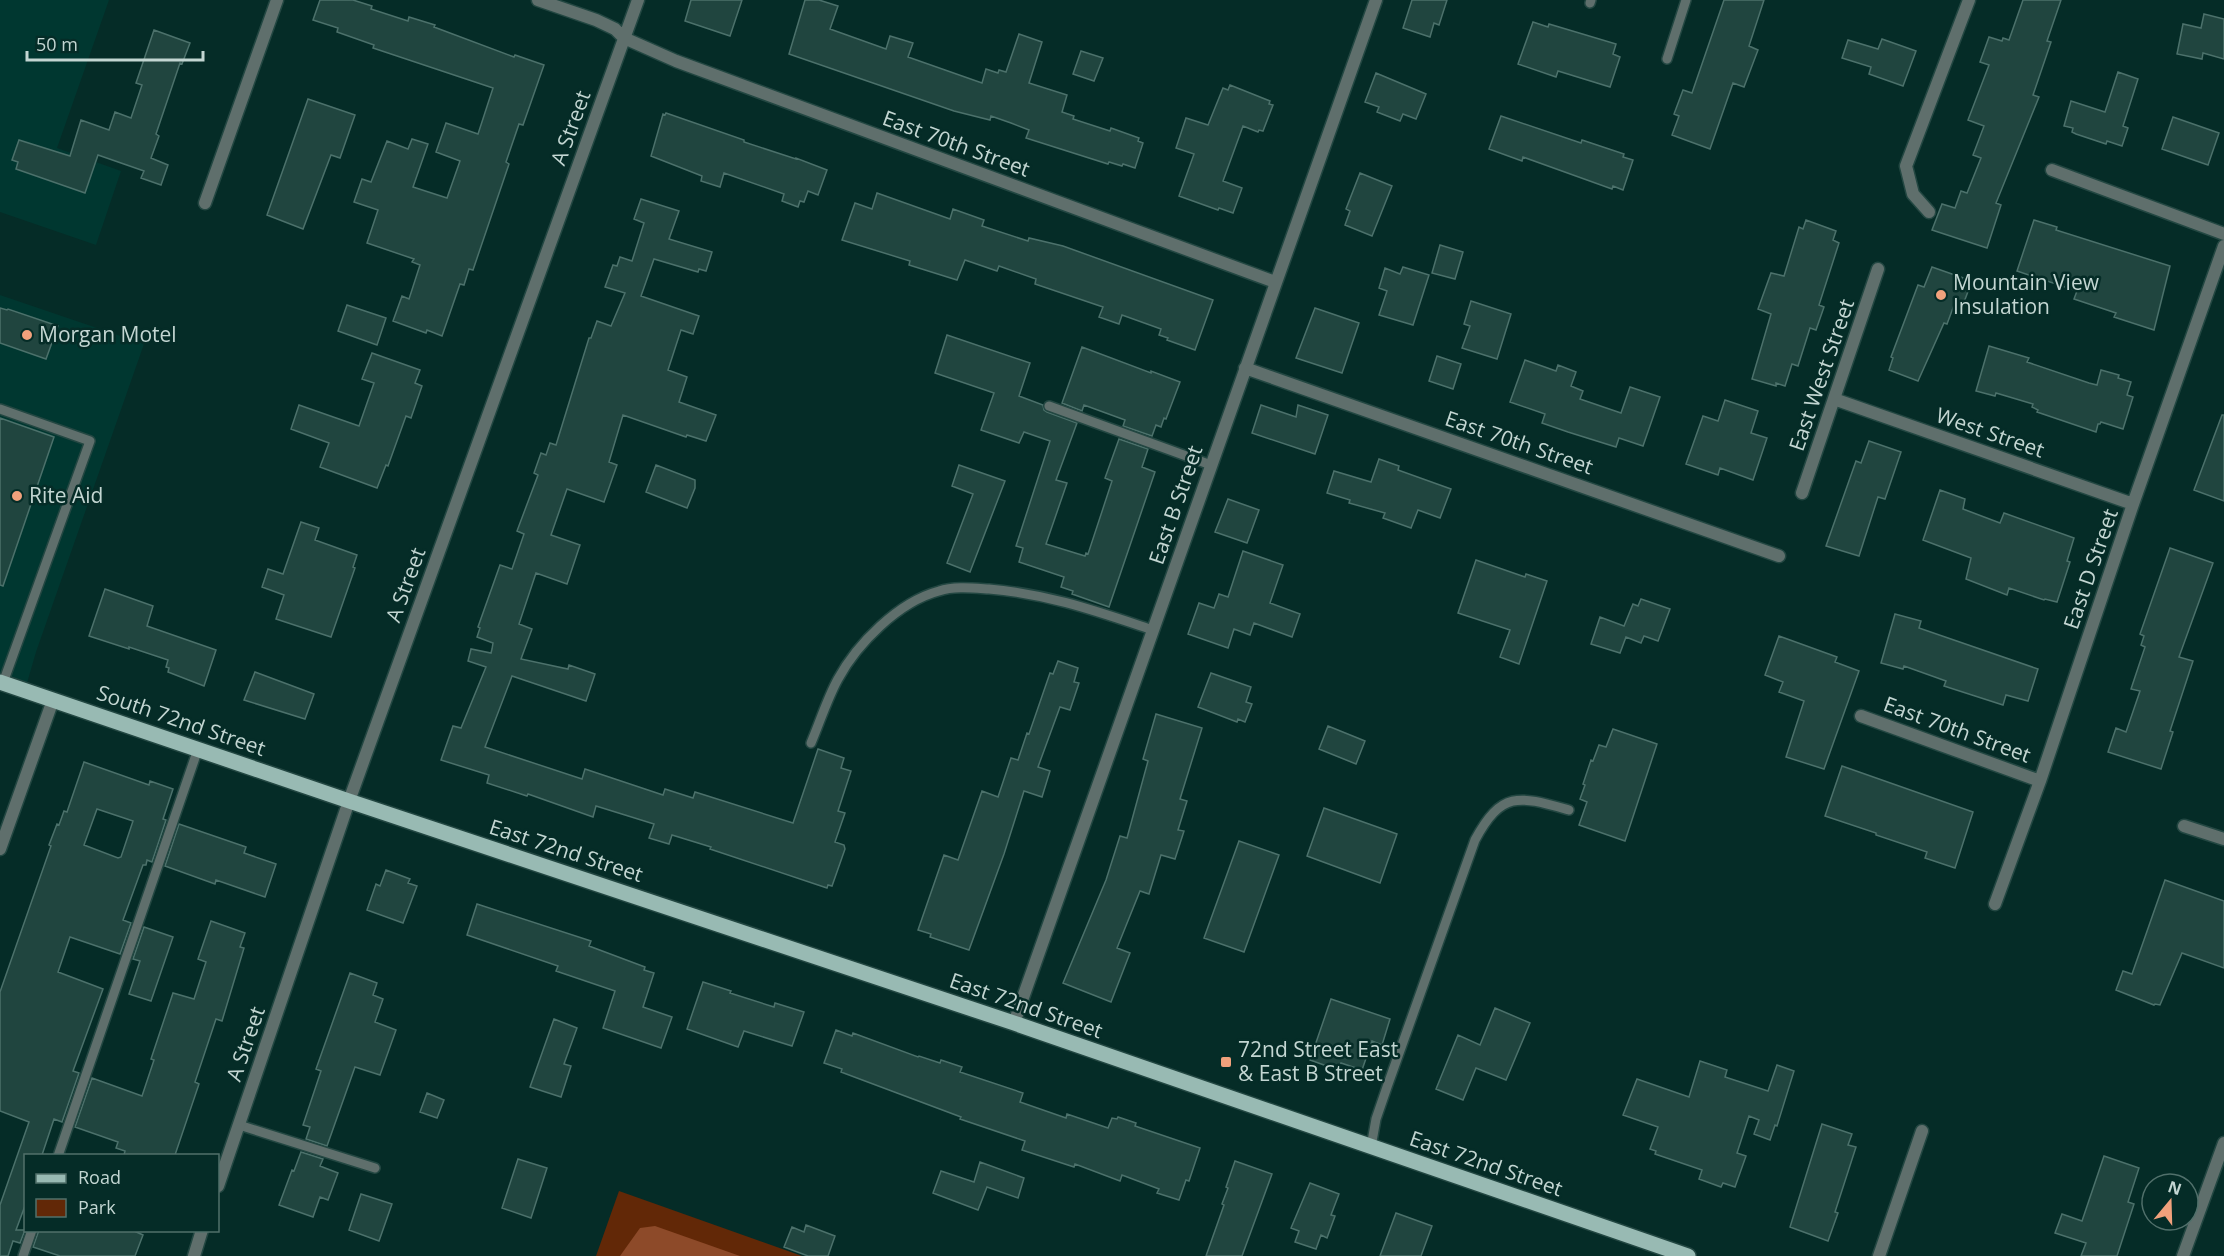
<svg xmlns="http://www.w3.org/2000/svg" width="2224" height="1256" font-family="'Open Sans',sans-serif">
<rect width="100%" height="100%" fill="#052c27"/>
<path fill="#003730" d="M0,0H109L57,148L121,171L96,245L0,212Z
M0,295L144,344L36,652L25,690L0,682Z"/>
<path fill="#622807" d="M619,1191L802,1256H596Z"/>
<path fill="#8d4a29" d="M655,1226L740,1256H620L640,1228Z"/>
<path fill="#20453f" stroke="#4c716b" stroke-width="1.5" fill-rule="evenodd" d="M320,0H353L372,6L371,9L408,21L409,17L435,25L434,27L514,57L515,55L544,65L523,125L519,124L506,162L509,164L473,270L469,269L464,285L460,284L442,336L427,330L426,333L393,321L402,296L409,299L420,265L412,262L414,259L367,243L378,210L354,202L362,179L371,182L387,141L408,149L412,139L428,144L413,187L447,198L460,161L436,152L446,123L478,134L493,88L373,48L374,45L337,32L338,28L313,20Z
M691,0H742L730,36L685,21Z
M805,0H819L838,6L830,29L886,49L890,36L913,43L908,57L982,83L986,69L998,73L999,70L1006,72L1019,34L1042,42L1029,83L1067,95L1062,112L1074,116L1073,119L1110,131L1111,128L1139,138L1138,141L1143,143L1135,168L1123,164L1122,166L1109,162L1108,164L1026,138L1029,130L1011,123L991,116L990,120L954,111L789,54Z
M1412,0H1447L1439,25L1434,23L1430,37L1403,28Z
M1724,0H1764L1749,46L1758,50L1744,87L1733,83L1710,149L1672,135L1679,116L1674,114L1683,90L1692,93Z
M2023,0H2061L2047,41L2051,42L2033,95L2039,97L1996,203L2001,205L1987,248L1932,230L1942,204L1955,208L1961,191L1967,193L1981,158L1973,155L1984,126L1968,120L1989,65L1980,62L1989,37L2002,41L2003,38L2009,40Z
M2204,14L2224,19V59L2203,53L2202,59L2177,54L2183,24L2201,28Z
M1533,22L1548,27L1549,24L1616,44L1613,54L1620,57L1610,87L1558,71L1556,77L1518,64Z
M154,30L190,43L182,64L180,63L156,134L159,136L151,158L168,165L161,185L141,178L144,171L98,155L85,193L16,169L18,162L12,160L19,140L70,156L81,120L109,130L115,112L131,118L142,85L136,83Z
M1882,39L1916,51L1903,86L1869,74L1871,67L1842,58L1848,40L1878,49Z
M1081,51L1103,58L1094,81L1073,74Z
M2118,72L2138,79L2123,126L2128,128L2122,146L2107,141L2106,144L2076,134L2072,132L2073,128L2064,126L2071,101L2105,112Z
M1376,73L1426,94L1416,119L1403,114L1400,121L1377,112L1379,107L1365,102Z
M1230,85L1270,101L1269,104L1273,105L1263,131L1259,130L1258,132L1243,126L1223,181L1242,188L1233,213L1219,208L1218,210L1179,196L1194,154L1176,148L1186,118L1208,125L1223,88L1228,90Z
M308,99L355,115L340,158L331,155L303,229L267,215Z
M666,113L744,140V142L796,159V158L827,170L818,195L808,191L804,202L800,201L798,207L782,201L784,194L724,173L720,187L701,181L702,176L651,156L663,114L665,115Z
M1501,116L1581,143L1582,140L1624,154L1623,157L1633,160L1623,190L1613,186L1612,189L1523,157L1522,161L1489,149Z
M2173,117L2219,133L2208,165L2162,149Z
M1360,173L1392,186L1372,236L1345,225L1350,211L1346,209Z
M877,193L950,219L953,209L984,220L982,226L1028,241L1029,238L1063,246L1213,300L1195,350L1167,340L1168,338L1159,335L1161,329L1122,315L1119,324L1099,317L1103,307L1035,284L1036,279L999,266L997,271L965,260L957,280L909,265L910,261L842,240L855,203L872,209Z
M641,199L679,211L669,239L712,252L706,271L699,269L698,272L654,259L641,296L699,316L693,334L681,330L668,370L687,377L679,402L716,415L706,441L687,435L686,437L623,415L609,462L617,465L604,502L567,489L551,535L580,545L567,584L536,573L519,624L532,629L521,659L568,669L569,665L595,674L586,701L512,676L485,747L582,779L585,769L663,795L665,789L693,798L695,792L793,823L818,749L844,758L841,768L851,771L838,811L845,813L835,842L844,845L845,849L832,886L828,885L827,888L710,849L711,847L672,835L669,844L649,838L654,824L596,806L593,817L528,794L527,796L487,783L489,775L441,760L453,726L461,728L486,667L468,661L471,649L491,653L492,649L493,643L477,637L480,628L478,627L500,565L512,569L524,534L517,531L538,475L534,473L541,453L546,455L550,443L556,445L589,338H591L597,321L611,326L625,293L605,287L613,265L617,266L620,257L632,261L644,223L634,219Z
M1806,220L1836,231L1833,240L1839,243L1819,305L1824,307L1816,330L1810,328L1798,366L1792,364L1785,386L1776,383V386L1752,379L1771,314L1758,309L1771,273L1784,276L1799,227L1803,229Z
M2034,220L2057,227L2056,230L2170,266L2154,330L2114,317L2116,313L2074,299L2077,291L2017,271Z
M1440,245L1463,252L1455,279L1432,273Z
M1403,267L1429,275L1413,325L1379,315L1387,291L1379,288L1385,268L1400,274Z
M1932,267L1972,281L1964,302L1956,300L1947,324L1944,323L1918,381L1889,370L1893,358L1891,357L1918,285L1924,287Z
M1471,301L1511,314L1497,359L1462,348L1470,326L1464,324Z
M347,305L386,318L377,345L338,331Z
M0,308L7,310L8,309L58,326L46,359L0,343Z
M1315,308L1359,323L1342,373L1296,358Z
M947,335L1030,363L1019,396L1043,405L1044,410L1047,412L1077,423L1056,480L1067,483L1046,544L1085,556L1086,553L1088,554L1112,481L1105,478L1119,439L1148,449L1142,467L1155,472L1109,607L1072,594L1073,591L1061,587L1064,577L1019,562L1023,548L1016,546L1050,441L1024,432L1019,443L981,430L994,393L935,373Z
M1989,346L2029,358L2027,362L2089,383L2097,385L2101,370L2119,375L2118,378L2131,382L2127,395L2133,397L2123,429L2101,422L2100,424H2098L2096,432L2037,412L2038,410L2032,407L2033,404L1996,393L1995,396L1976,391Z
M1082,347L1151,373V371L1180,382L1166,419L1164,418L1161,427L1156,425L1152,436L1123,426L1125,420L1084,405L1082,411L1062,403Z
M372,353L420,370L415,383L422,386L411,418L406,416L388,466L386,465L377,488L320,467L329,443L291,429L299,405L359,426L374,383L362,379Z
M1437,356L1461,364L1453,389L1429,381Z
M1525,360L1556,371L1558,365L1576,372L1571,386L1583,391L1580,399L1621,413L1630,387L1660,397L1643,446L1619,438L1616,447L1568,432L1542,423L1545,414L1510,402Z
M1725,400L1758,411L1751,433L1767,438L1753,480L1720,468L1718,475L1686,464L1703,416L1718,421Z
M1261,405L1296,417L1298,405L1328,415L1315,454L1252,433Z
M2222,415H2224V501L2194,490Z
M0,418L54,437L3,586L0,585Z
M1869,441L1901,452L1885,499L1878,497L1859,556L1826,546L1856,461L1861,463Z
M1379,459L1399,466L1398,470L1451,489L1440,518L1418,510L1411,528L1383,518L1385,513L1349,503L1350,500L1327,493L1334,471L1371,482Z
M656,465L695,480V488L687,508L646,492Z
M959,465L1005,481L970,572L947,563L973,494L952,486Z
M1940,490L1965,499L1963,509L2000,523L2004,513L2074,538L2067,561L2070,562L2057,602L2045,599L2044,600L2009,588L2007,595L1966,579L1971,558L1923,540Z
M1228,499L1259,510L1247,543L1215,532Z
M301,522L319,528L315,540L357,555L353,567L355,568L331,637L276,619L284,595L262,587L268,569L283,574Z
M2170,548L2213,563L2179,657L2193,661L2170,731L2173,732L2161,769L2108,752L2116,728L2126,732L2140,691L2131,689L2145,647L2141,645L2144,636L2140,634Z
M1243,551L1283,565L1270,603L1300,614L1292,637L1254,623L1250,635L1234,629L1228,648L1188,634L1199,603L1214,608L1219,594L1228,597Z
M1476,560L1525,577L1526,574L1547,581L1519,664L1500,657L1510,630L1458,613Z
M105,589L153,606L147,626L216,650L204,686L168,672L169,668L166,667L168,660L129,647V649L89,636Z
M1641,599L1670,609L1658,641L1644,636L1641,643L1626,637L1620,653L1591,644L1600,617L1624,626L1633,604L1638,606Z
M1895,614L1921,621L1919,628L2038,669L2028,701L2006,695L2003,705L1944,686L1946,681L1904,666L1903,669L1881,663Z
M1779,636L1837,657L1835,662L1859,671L1824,769L1786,757L1804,701L1779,692L1783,682L1765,675Z
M1058,661L1078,668L1074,682L1079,683L1070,710L1060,707L1038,767L1050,771L1042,797L1024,791L1004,854L969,950L930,937L931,934L918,930L944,855L958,860L982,791L998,797L1011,758L1018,760L1027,733L1029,734L1050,673L1053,674Z
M255,672L314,694L305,719L244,700Z
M1211,673L1251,687L1246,702L1252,704L1245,722L1238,719L1237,722L1198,707Z
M1156,714L1202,728L1180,799L1187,801L1178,830L1184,831L1175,859L1161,855L1149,894L1140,891L1117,948L1130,953L1111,1002L1063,983L1106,880L1120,836L1127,838L1148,761L1143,759Z
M1328,726L1365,741L1356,764L1319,749Z
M1613,729L1657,744L1625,841L1579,825L1587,802L1580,799L1585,785L1583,784L1591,760L1593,761L1599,745L1606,747Z
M84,762L149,785L150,781L173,789L163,819L166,820L152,862L147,860L146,865H143L123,920L131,923L120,954L70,937L58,972L103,989L73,1071L79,1073L62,1122L54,1119L42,1155H26V1203L16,1230H25L20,1243L13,1241L8,1256H0V1205L29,1122L0,1111V992L51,846L49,845L57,824L59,825L64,811L67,812ZM97,809L133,821L121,857L118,858L84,845Z
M1842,766L1973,812L1955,868L1925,858L1927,852L1876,835V833L1825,816Z
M1324,808L1397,834L1380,883L1307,856Z
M179,824L246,847L244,853L276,864L265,897L216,880L215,884L165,866Z
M1239,841L1279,855L1244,952L1204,938Z
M386,870L410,879L408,883L417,886L403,923L367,910L376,884L380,886Z
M2165,880L2224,901V968L2182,953L2160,1005L2155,1004L2154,1005L2116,990L2123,971L2132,974Z
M477,904L591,941L589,946L645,967L644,970L654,973L643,1007L672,1017L661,1048L603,1028L615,991L556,971L558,966L467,935Z
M211,921L245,933L240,947L244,948L222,1021L216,1019L195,1082L199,1084L175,1155H124L125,1151L116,1148L118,1142L75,1127L92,1078L142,1096L154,1060L151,1059L173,993L194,999L206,962L198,959Z
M144,927L173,937L151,1001L129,994L140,961L133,959Z
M350,973L377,983L373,995L383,999L375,1022L396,1030L380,1075L355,1067L327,1146L306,1139L310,1127L303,1125L321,1071L316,1069Z
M703,982L731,991L730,993L774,1007L775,1003L804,1012L792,1046L744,1031L738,1047L687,1029Z
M1331,999L1390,1019L1382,1045L1372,1041L1362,1070L1341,1063L1338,1070L1310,1060Z
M1495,1008L1530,1023L1506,1080L1476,1068L1463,1100L1436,1089L1458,1035L1480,1045Z
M554,1019L577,1028L564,1064L571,1066L561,1097L530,1087Z
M836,1030L852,1036L853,1033L918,1057L919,1056L940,1063L941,1060L962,1067L960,1072L1023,1093L1020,1102L1066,1118L1067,1114L1108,1128L1112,1118L1117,1119L1118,1117L1136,1123L1135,1126L1200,1148L1189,1181L1186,1180L1179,1200L1157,1193L1159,1189L1122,1175L1120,1181L1075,1164L1074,1167L1022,1150L1025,1141L960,1119L961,1117L841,1072L842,1069L824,1063Z
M1700,1061L1727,1070L1725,1077L1768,1091L1777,1065L1794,1071L1777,1126L1775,1125L1770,1140L1754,1134L1759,1120L1749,1116L1737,1153L1746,1156L1735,1187L1723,1183L1721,1187L1699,1179L1702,1170L1655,1154L1656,1151L1650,1149L1658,1127L1623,1115L1637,1079L1689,1097Z
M427,1093L444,1100L437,1118L420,1112Z
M1822,1124L1852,1134L1848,1145L1856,1147L1835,1212L1838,1213L1828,1241L1790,1227Z
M301,1152L323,1159L320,1166L338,1173L328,1200L320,1197L313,1217L279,1205L292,1170L294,1171Z
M2104,1156L2139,1168L2128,1202L2134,1204L2117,1256H2081L2086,1243L2055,1233L2062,1214L2082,1221Z
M518,1159L547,1168L531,1218L502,1208Z
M1235,1161L1272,1174L1242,1256H1206L1224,1205L1222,1204L1228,1188L1226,1187Z
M980,1162L1024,1178L1018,1198L987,1187L978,1210L933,1193L941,1171L974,1182Z
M1310,1183L1339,1194L1331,1215L1335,1216L1327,1238L1321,1235L1316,1249L1295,1242L1299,1231L1291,1228Z
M361,1194L392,1204L379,1241L349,1230Z
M1396,1213L1432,1226L1421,1256H1380Z
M806,1225L835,1236L828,1256H808L784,1247L792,1227L804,1232Z
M39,1230H132L143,1235L135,1256H60L33,1247Z"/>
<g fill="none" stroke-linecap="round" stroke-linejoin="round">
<defs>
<path id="service" d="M1590,3L1591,0
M1667,59L1686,0
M1049,406L1211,465
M0,409L90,441L3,683
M811,743C820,722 827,699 838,679C857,644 898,602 939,591C954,586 973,588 989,589C1049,594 1096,611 1153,630
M239,1125L375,1168
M1371,1147L1376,1119L1387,1087L1475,840C1502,790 1519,796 1569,810
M58,1156L198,749
M23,1256L32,1230"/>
<path id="minor" d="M538,0L596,20L615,29L624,38L676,61L1275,282
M2052,170L2224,234
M205,203L277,0
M1929,212L1913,194L1906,166L1969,0
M1245,368L1779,556
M1834,399L2133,504
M1802,493L1878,269
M1861,716L2040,781
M2184,826L2224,839
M0,849L53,700
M1995,904L2040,781L2133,504L2224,246
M1014,1023L1376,0
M218,1186L349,801L638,0
M194,1256L202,1230
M1879,1256L1922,1131
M2183,1256L2224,1143"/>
<path id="primary" d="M0,682L349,801L1014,1023L1688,1256"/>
</defs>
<use href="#service" stroke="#234742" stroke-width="12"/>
<use href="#minor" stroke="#234742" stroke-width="15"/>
<use href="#primary" stroke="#234742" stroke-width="18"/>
<use href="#service" stroke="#5f6f6c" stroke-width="9"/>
<use href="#minor" stroke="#5f6f6c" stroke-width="12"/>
<use href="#primary" stroke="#98bab3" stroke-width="15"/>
</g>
<g fill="#f1a17c" stroke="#052c27" stroke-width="2">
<circle cx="1941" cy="295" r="6"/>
<circle cx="27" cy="335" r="6"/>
<circle cx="17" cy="496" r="6"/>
<rect x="1220" y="1056" width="12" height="12" rx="3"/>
</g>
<g text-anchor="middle" stroke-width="5" stroke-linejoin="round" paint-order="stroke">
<g font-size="21" fill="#c3d6d2" stroke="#052c27">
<text transform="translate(571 128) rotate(-70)" y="7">A Street</text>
<text transform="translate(956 144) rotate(20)" y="7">East 70th Street</text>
<text transform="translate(1822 375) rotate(-71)" y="7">East West Street</text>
<text transform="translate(1990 433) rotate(19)" y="7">West Street</text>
<text transform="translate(1519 443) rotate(19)" y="7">East 70th Street</text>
<text transform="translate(1176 505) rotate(-71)" y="7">East B Street</text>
<text transform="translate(2091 569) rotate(-71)" y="7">East D Street</text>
<text transform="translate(406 585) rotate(-70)" y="7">A Street</text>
<text transform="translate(181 721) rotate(19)" y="7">South 72nd Street</text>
<text transform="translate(1957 730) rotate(20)" y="7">East 70th Street</text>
<text transform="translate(566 851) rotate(18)" y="7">East 72nd Street</text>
<text transform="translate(1026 1006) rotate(19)" y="7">East 72nd Street</text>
<text transform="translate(246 1044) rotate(-71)" y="7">A Street</text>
<text transform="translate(1486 1164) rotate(19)" y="7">East 72nd Street</text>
</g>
<g font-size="21" fill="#c3d6d2" stroke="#052c27" text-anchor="start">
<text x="1953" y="290">Mountain View<tspan x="1953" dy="24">Insulation</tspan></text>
<text x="39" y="342">Morgan Motel</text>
<text x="29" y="503">Rite Aid</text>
<text x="1238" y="1057">72nd Street East<tspan x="1238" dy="24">&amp; East B Street</tspan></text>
</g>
</g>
<rect x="24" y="1154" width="195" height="78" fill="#052c27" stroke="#51706b" stroke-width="1.5"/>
<rect x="36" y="1174" width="30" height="9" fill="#98bab3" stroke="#51706b" stroke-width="1.5"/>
<text x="78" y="1184" font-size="18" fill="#c3d6d2">Road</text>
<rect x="36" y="1199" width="30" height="18" fill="#622807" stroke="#51706b" stroke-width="1.5"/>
<text x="78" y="1214" font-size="18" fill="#c3d6d2">Park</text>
<g transform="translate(2170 1202) rotate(19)"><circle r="28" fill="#052c27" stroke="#51706b" stroke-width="1.5"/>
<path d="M0-4.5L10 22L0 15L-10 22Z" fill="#f1a17c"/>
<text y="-9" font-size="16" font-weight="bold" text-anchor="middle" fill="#c3d6d2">N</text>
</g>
<path d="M27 51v9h176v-9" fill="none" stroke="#c3d6d2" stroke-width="3"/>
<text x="36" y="51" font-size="18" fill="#c3d6d2" stroke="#052c27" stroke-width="4.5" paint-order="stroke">50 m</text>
</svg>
